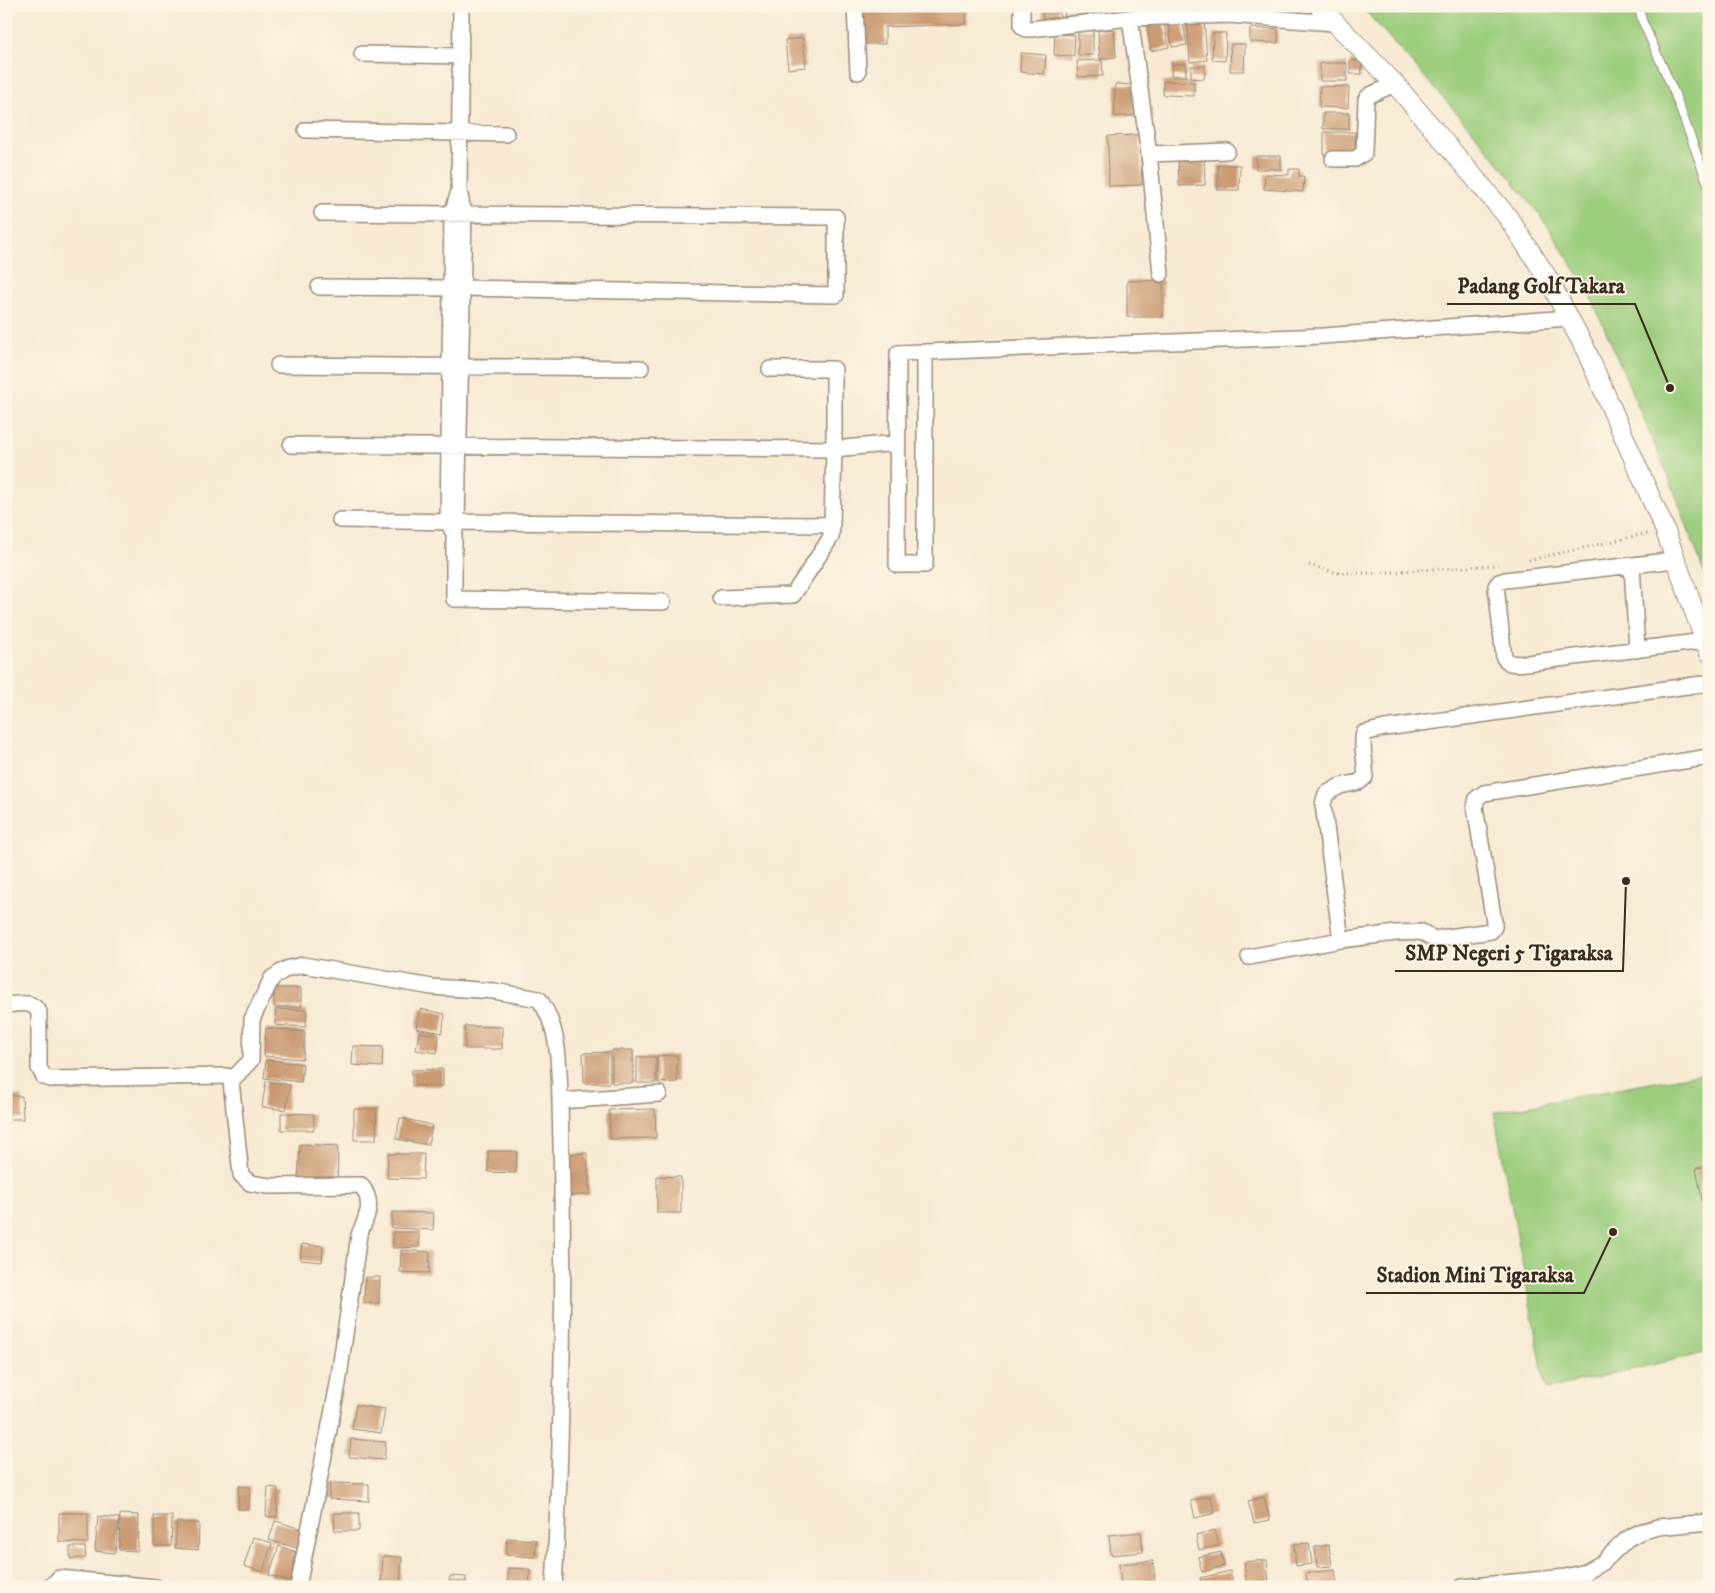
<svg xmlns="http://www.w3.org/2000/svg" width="1715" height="1593" font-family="'IM FELL DW Pica',serif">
<rect width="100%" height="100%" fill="#fcf5e5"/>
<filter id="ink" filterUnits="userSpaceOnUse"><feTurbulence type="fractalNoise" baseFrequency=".02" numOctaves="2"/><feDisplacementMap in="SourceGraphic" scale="10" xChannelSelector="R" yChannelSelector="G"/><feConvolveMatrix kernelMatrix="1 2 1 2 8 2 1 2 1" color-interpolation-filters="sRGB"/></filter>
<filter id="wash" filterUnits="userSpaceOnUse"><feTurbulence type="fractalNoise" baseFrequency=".0096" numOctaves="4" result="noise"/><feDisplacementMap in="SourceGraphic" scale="20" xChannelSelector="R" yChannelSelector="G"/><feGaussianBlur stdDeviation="1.12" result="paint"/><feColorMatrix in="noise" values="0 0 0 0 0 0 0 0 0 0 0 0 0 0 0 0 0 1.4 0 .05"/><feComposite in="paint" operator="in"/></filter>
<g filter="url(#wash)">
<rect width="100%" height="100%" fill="#f8ead3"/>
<path fill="#9dce7e" stroke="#6c7c4e" d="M1361,6H1709V586L1672,485L1589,292L1543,219L1472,130Z
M1709,1072V1352L1546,1389L1494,1112Z"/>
<g id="blocks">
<path fill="#ca9a71" d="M860,6H966V24L885,27V44H861Z
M1042,6H1059L1060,23H1043Z
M1105,6H1124L1125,15L1106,17Z
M1128,6H1142L1143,12L1129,14Z
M1202,6H1222V8L1202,9Z
M1226,6H1242V8L1226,9Z
M1246,6H1285V11L1246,9Z
M1286,6H1301L1300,18L1286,17Z
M1065,9L1083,10L1082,21L1064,20Z
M1182,18L1187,45L1172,47L1168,21Z
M1204,19L1207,60L1190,62L1187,20Z
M1163,20L1169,47L1151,51L1146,23Z
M1250,28L1278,29V43L1250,42Z
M1078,29H1093V55H1078Z
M1114,29L1116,57L1100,59L1098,30Z
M1213,33H1226L1225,61L1212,60Z
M1055,34L1075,35L1074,56L1054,55Z
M803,38L806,67L788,69L785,40Z
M1231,44H1245L1244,71H1230Z
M1021,53L1046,55L1044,74L1020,72Z
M1102,60L1103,76L1078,77L1077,61Z
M1361,60L1362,74H1350V61Z
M1320,63H1347V81H1320Z
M1172,64H1186V76H1171Z
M1191,66H1205L1204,79L1191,78Z
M1163,81L1194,82V96L1163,95Z
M1115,84L1135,85L1134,116H1114Z
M1320,86L1349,87L1348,108L1319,107Z
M1323,113H1349V129H1323Z
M1324,132H1355L1356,155H1324Z
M1140,135L1142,185L1109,186L1108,136Z
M1256,156H1281V169H1256Z
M1204,157L1205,185L1179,186L1178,158Z
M1218,165H1240L1239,190H1218Z
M1289,169H1299V176H1304L1303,192L1264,189L1265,174L1289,175Z
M1163,280V317H1127V281Z
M274,988H301V1007H274Z
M276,1009L307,1010L306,1027L275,1025Z
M420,1009L445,1014L442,1033L416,1028Z
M465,1026L502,1027V1049H465Z
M266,1028L305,1032L303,1059L264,1056Z
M419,1032L439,1035L437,1053L416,1050Z
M353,1046L383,1047L382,1067L352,1065Z
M612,1050H633V1083H612Z
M610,1052V1083H584L583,1053Z
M677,1055V1082L658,1083L657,1056Z
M637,1057H656V1083H637Z
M266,1060L303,1064L301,1082L264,1078Z
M443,1069V1086H412V1070Z
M266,1081L290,1085L286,1110L262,1107Z
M6,1096H22L23,1119H6Z
M354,1109H377L376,1140H354Z
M655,1109L656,1138L610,1139L609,1110Z
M281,1113L314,1114V1130H281Z
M400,1118L432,1125L428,1145L396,1139Z
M300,1144L338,1146L337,1183L298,1181Z
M488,1151H517L516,1173L488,1172Z
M587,1153L590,1194L570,1196L567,1154Z
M388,1154H424L423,1179L387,1178Z
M1709,1166V1231H1708L1696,1168Z
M657,1176L681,1177V1213H657Z
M392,1212L434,1213L433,1230L392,1228Z
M393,1232H419V1247L393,1248Z
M302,1244L323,1246L322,1262L300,1260Z
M401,1250L430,1252L429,1273L400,1272Z
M365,1277H380L379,1303H364Z
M356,1405L385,1409L381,1433L352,1429Z
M351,1439L386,1442L384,1460L349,1457Z
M330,1483L369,1484V1501L329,1499Z
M239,1486L250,1487L249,1509H238Z
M268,1487L278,1488L277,1517L266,1516Z
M1210,1496L1215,1513L1195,1518L1191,1501Z
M1264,1497L1270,1520L1254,1523L1248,1501Z
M59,1513H88V1543L59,1542Z
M334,1513H359V1531H335Z
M120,1514L139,1515L138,1551L119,1550Z
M98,1516L119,1518L115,1553L95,1551Z
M154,1516H172L171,1546H154Z
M275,1521L302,1529L297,1548L269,1540Z
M177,1522L199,1523L198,1550L175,1548Z
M1215,1530L1219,1546L1199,1550L1196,1535Z
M1141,1532L1143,1552L1111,1555L1109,1535Z
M253,1537L272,1543L263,1572L244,1566Z
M507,1538L536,1540L535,1557L506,1555Z
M1309,1543L1312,1564L1296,1566L1294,1544Z
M1329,1545L1332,1566L1317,1567L1315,1547Z
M279,1546L301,1554L292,1582L269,1575Z
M70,1547H85L86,1558L70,1559Z
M1221,1552L1224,1566L1202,1572L1198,1557Z
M383,1556L402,1557L400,1587L381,1586Z
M1267,1560L1269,1587H1247L1244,1562Z
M1153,1561L1155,1581L1121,1585L1119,1564Z
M508,1568L530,1569L529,1587H508Z
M1335,1570L1337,1585L1308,1587L1306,1573Z
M1230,1571L1234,1587H1202L1200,1578Z
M450,1576L466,1577L465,1587H449Z"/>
</g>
</g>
<g filter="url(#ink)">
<use href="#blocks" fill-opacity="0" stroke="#9a8a78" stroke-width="1"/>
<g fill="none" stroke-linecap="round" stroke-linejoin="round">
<defs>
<path id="service" d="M1638,6L1642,20L1674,92L1709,187"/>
<path id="minor" d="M855,6L858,72
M1022,6V26L1026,29H1030L1130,18L1229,15L1334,23
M1130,18L1149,154L1161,274
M362,54L461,56
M306,130L506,134
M1149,154L1227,151
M1333,159H1355L1364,153L1366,99L1370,95L1395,84
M459,191L452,214L448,522L454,534L457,522L464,214L459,191L461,6
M322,213L836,217V295L462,288
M319,287L451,288
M925,352L1323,336L1569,318
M925,352V565H897L898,353Z
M278,365L641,368
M291,445L834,449V369H770
M340,520L457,522L832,525L834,449L897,443
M454,534V599L663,602
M1675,560L1505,580L1499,582L1496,586L1504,658L1510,663L1518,664L1705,641
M1632,566L1637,650
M721,598L793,595L831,537L832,525
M1341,940L1323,804L1326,794L1340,786L1359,782L1365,777C1367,762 1360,747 1364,733L1385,728L1709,683
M1249,957L1341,940L1396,933L1422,932L1434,939L1491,931L1494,927V922L1475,807L1477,798L1484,793L1709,757
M6,1005C19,1004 31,1000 39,1012V1068L44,1077L50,1079L227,1076L231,1081L241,1175L250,1183L269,1186L361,1185C375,1203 367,1216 359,1235L338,1384L298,1587
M231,1081L251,1060L252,1019L272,978L286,969L303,965L432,987L494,991L539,999C560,1028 559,1067 560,1101
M50,1587L59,1578L156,1587
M554,1587C563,1425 565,1263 560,1101L659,1094
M1462,1587L1566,1577L1586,1572L1602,1563L1627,1539L1640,1532L1658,1527L1709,1522"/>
<path id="tertiary" d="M1319,6L1395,84L1507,216L1547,277L1584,346L1665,530L1709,652"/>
</defs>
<use href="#service" stroke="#9a8a78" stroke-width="10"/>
<use href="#minor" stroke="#9a8a78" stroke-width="18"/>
<use href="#tertiary" stroke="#9a8a78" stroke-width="21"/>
<path stroke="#9a8a78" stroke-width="3" stroke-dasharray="1 4" stroke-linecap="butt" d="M1529,560L1650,533
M1309,565L1337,573H1373L1498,565"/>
<use href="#service" stroke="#fff" stroke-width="8"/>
<use href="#minor" stroke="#fff" stroke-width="15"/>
<use href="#tertiary" stroke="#fff" stroke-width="19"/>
</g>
</g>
<path fill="none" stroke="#3b2a1e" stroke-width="2" d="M1670 388L1635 304H1447M1626 881L1623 971H1395M1613 1232L1584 1293H1366"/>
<g fill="#3b2a1e" stroke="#fcf5e5" stroke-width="2">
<circle cx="1670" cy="388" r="5"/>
<circle cx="1626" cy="881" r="5"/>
<circle cx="1613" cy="1232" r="5"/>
</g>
<g font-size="21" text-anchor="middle" font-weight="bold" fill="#3b2a1e" stroke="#fcf5e5" stroke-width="4" stroke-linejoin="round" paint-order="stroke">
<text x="1541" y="293">Padang Golf Takara</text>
<text x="1509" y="960">SMP Negeri 5 Tigaraksa</text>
<text x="1475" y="1282">Stadion Mini Tigaraksa</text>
</g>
<rect width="1715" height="1593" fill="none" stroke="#fcf5e5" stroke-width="25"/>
</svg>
